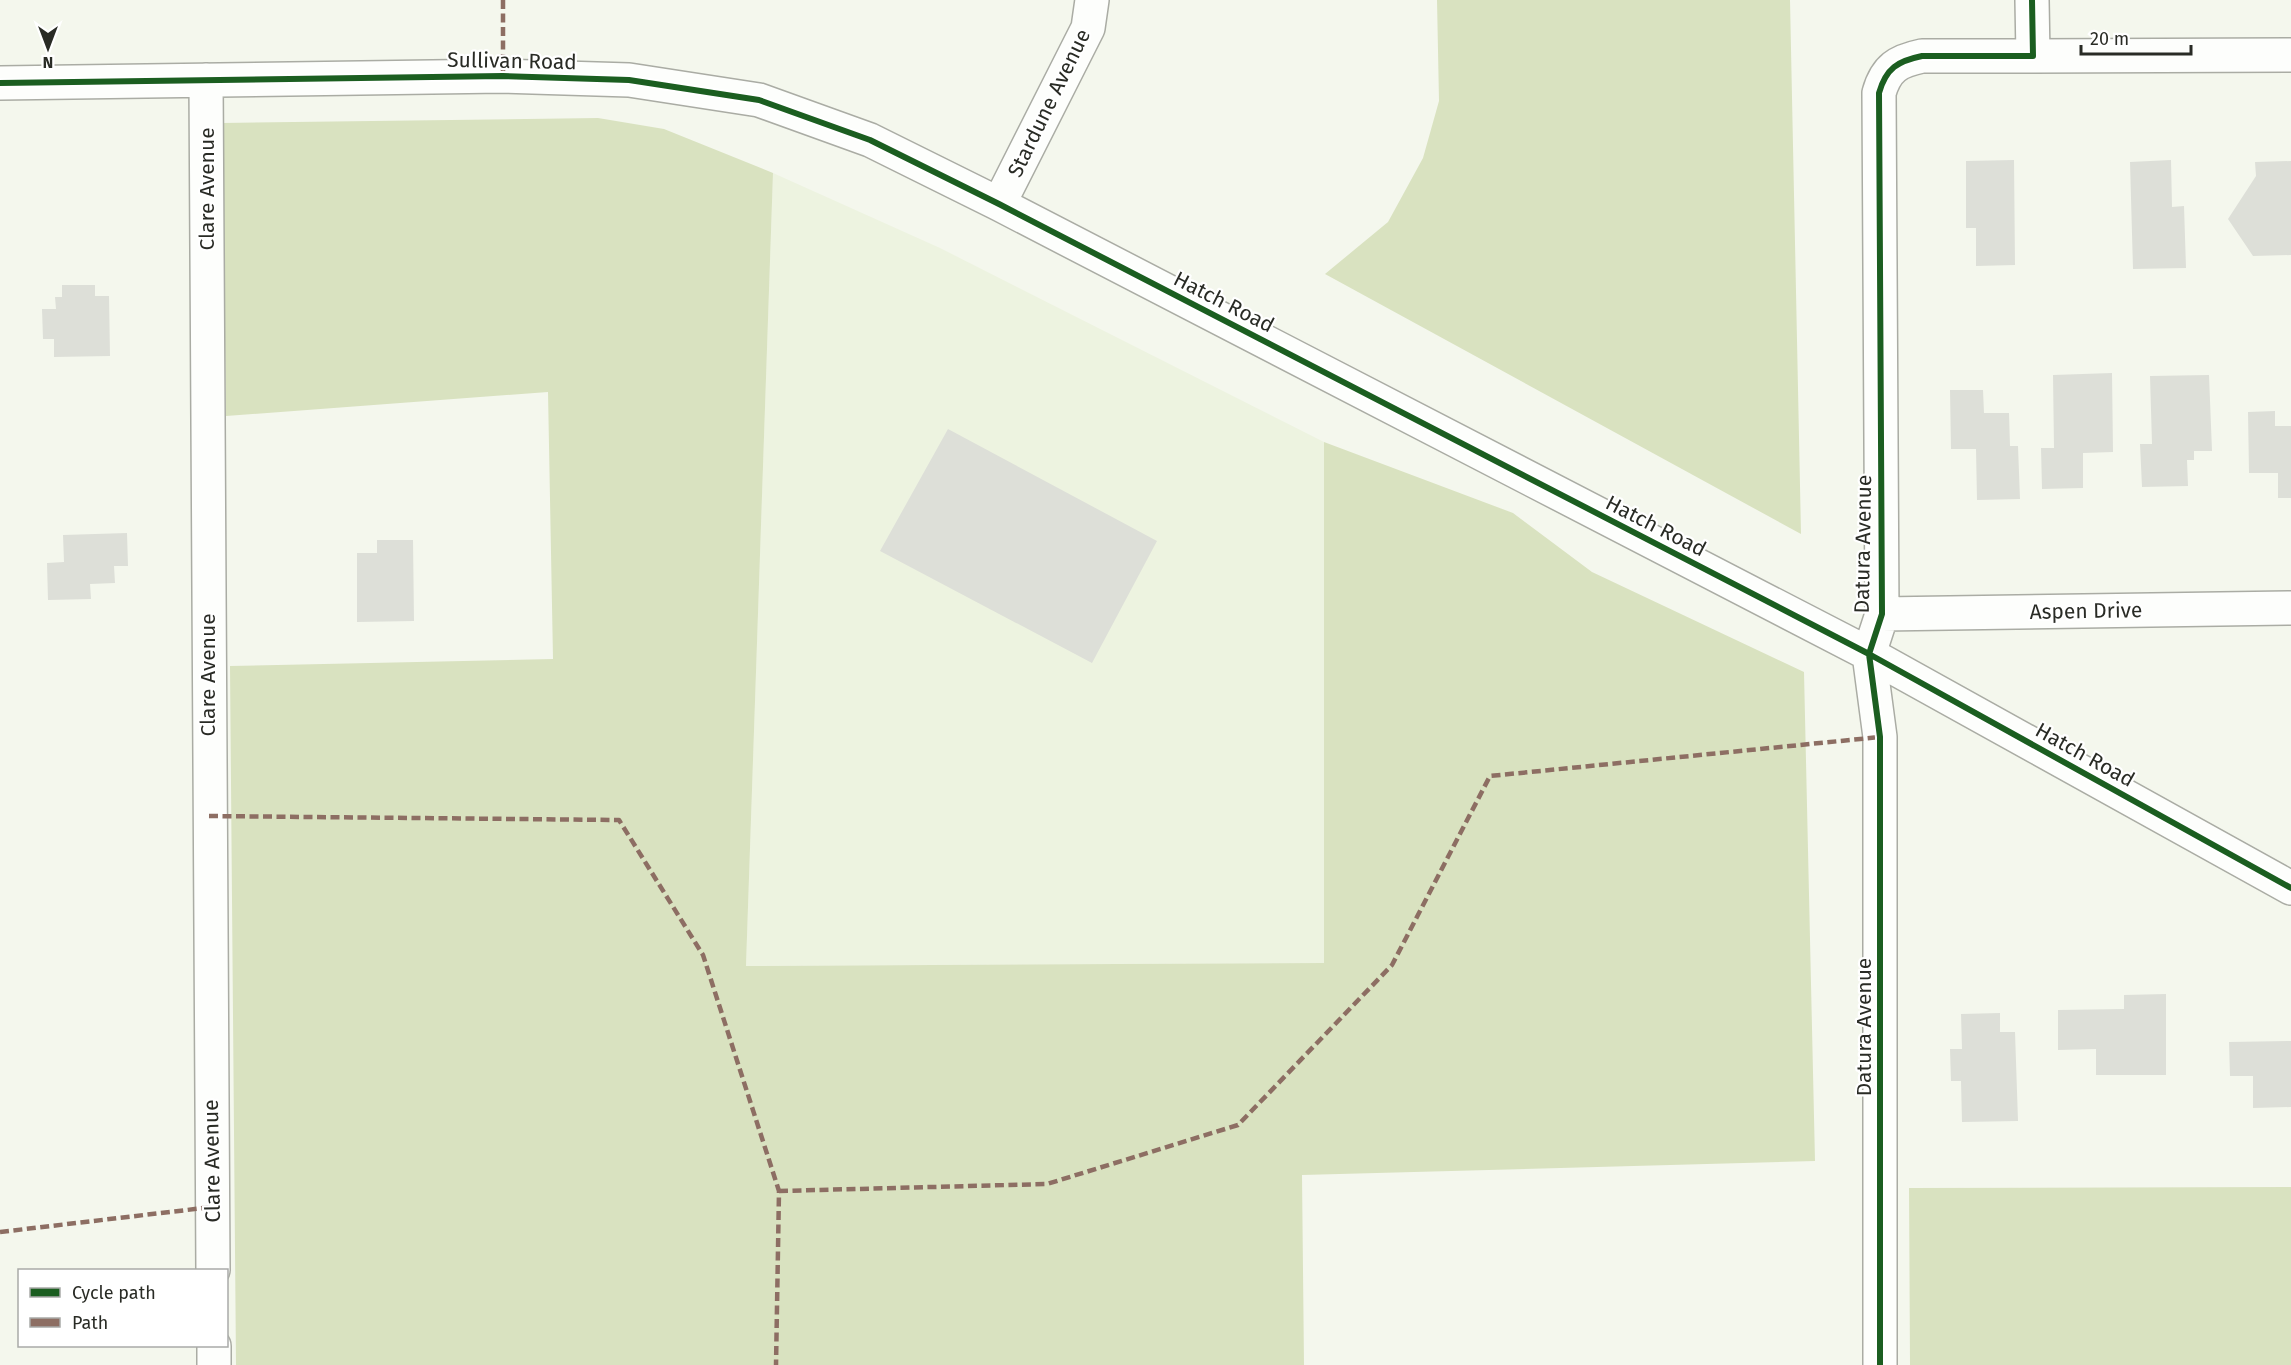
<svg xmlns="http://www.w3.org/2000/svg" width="2291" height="1365" font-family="'Fira Sans',sans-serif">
<rect width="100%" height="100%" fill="#f4f7ed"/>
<path fill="#edf3e0" d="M773,173L940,248L1324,442V963L746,966Z"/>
<path fill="#d9e2c0" d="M1437,0H1790L1801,534L1325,274L1388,222L1423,158L1439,101Z
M598,118L664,129L773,173L746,966L1324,963V442L1513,513L1592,572L1804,672L1815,1161L1302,1175L1304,1365H236L230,666L553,659L548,392L226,416L222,123Z
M2291,1187V1365H1910L1909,1188Z"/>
<path fill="#dddfd8" d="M2014,160L2015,265L1976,266V228H1966V161Z
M2171,160L2172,207L2184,206L2186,268L2133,269L2130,162Z
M2291,161V255L2253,256L2228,219L2256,176L2255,162Z
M62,285H95V296H109L110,356L54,357V339H43L42,309H56L55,297H62Z
M2112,373L2113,452L2083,453V488L2042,489L2041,448H2054L2053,375Z
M2209,375L2212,451H2194V460H2187L2188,486L2142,487L2140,444H2152L2150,376Z
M1950,390H1983L1984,413H2009L2010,446H2018L2020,499L1977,500L1976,449H1951Z
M2275,411V426H2291V498H2278V473H2249L2248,412Z
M948,429L1157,541L1092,663L880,551Z
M127,533L128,566H114L115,583L90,584L91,599L48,600L47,563L64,562L63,535Z
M377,540H413L414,621L357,622V553H377Z
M2166,994V1075H2096V1049L2058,1050V1010L2124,1009V995Z
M2000,1013V1032H2015L2018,1121L1962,1122L1961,1081H1951L1950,1049H1962L1961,1014Z
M2291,1041V1107L2253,1108V1076H2230L2229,1042Z"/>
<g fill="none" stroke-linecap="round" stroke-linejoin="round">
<defs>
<path id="minor" d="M2033,56L2291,55
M206,80L213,1270
M0,83L503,76L629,80L759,100L870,140L999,204L1869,654L2291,888
M999,204L1088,28L1092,0
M1882,614L2291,608
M214,1346V1365
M1880,1365V737L1869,654L1882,614L1879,93C1886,68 1898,61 1922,56H2033L2032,0"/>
</defs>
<use href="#minor" stroke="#aaaca4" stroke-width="36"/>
<use href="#minor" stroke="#fdfefc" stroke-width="33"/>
<path stroke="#8d6e63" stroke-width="4.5" stroke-dasharray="9 4.5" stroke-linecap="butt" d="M503,0V76
M209,816L619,820L703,955L779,1191L776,1365
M779,1191L1047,1184L1238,1125L1392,965L1490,776L1880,737
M0,1232L212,1207"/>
<defs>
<path id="cycleway" d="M0,83L503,76L629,80L759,100L870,140L999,204L1869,654L2291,888
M1880,1365V737L1869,654L1882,614L1879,93C1886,68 1898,61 1922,56H2033L2032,0"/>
</defs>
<use href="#cycleway" stroke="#fff" stroke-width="10"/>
<use href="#cycleway" stroke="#1b5e20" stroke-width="6"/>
</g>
<g text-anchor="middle" stroke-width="4.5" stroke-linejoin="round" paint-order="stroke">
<g font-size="21" fill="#292b25" stroke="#fff">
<text transform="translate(512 61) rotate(1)" y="7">Sullivan Road</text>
<text transform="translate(1049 103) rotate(-64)" y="7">Stardune Avenue</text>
<text transform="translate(207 189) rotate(-90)" y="7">Clare Avenue</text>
<text transform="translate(1224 302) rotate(27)" y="7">Hatch Road</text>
<text transform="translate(1656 526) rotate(27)" y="7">Hatch Road</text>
<text transform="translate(1863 544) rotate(-89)" y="7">Datura Avenue</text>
<text transform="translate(2086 611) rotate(-1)" y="7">Aspen Drive</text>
<text transform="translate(208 675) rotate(-90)" y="7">Clare Avenue</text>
<text transform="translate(2085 755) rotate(29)" y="7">Hatch Road</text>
<text transform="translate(1864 1027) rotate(-90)" y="7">Datura Avenue</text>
<text transform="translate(212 1161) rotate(-91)" y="7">Clare Avenue</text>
</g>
</g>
<rect x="18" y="1269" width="210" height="78" fill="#ffffff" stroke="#a9aaa8" stroke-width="1.5"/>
<rect x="30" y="1288" width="30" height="9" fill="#1b5e20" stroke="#a9aaa8" stroke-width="1.5"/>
<text x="72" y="1299" font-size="18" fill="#292b25">Cycle path</text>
<rect x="30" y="1318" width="30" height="9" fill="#8d6e63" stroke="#a9aaa8" stroke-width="1.5"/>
<text x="72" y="1329" font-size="18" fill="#292b25">Path</text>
<g transform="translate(48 48) rotate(180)" stroke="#ffffff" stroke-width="4.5" paint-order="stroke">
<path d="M0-4.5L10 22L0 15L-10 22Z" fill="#292b25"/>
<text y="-9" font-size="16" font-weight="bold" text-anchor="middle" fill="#292b25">N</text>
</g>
<path d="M2081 45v9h110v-9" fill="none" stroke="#292b25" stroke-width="3"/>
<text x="2090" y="45" font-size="18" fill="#292b25" stroke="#ffffff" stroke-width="4.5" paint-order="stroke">20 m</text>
</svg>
